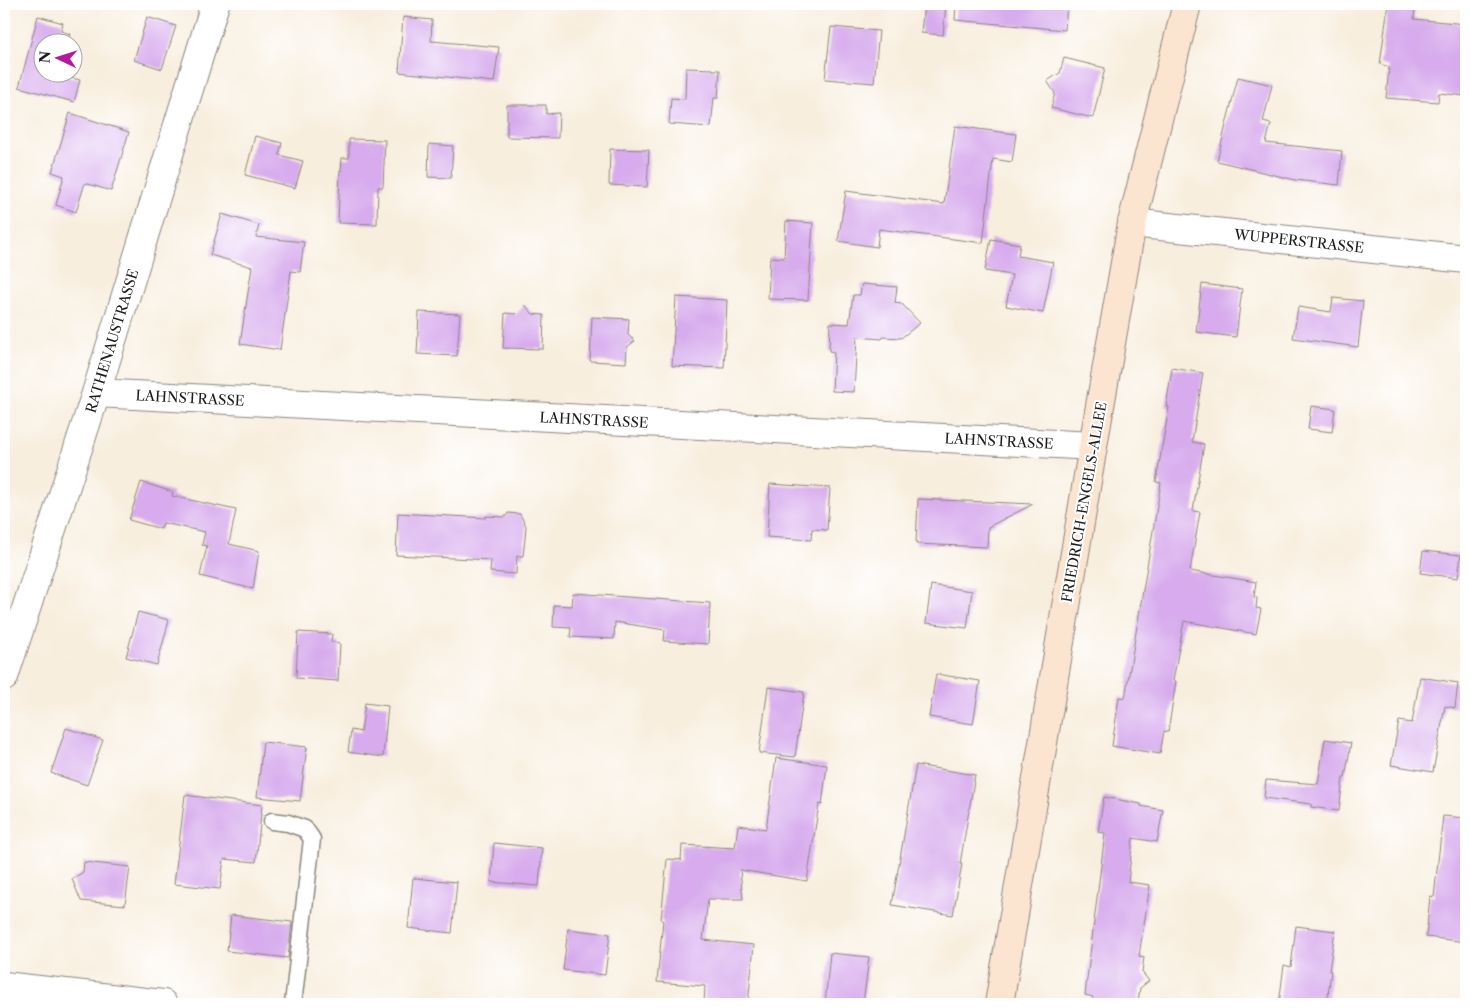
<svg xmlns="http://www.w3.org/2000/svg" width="1470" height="1008" font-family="'Libre Caslon Text',serif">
<rect width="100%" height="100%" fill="#fff"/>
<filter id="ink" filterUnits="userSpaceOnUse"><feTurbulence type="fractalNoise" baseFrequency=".02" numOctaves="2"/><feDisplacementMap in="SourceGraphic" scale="10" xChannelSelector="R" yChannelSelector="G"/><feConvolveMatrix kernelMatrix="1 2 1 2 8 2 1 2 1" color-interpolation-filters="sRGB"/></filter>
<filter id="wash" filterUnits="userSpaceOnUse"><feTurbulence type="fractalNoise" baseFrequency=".0096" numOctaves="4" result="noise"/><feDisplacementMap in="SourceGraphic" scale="20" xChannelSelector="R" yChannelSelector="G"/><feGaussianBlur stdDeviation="1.12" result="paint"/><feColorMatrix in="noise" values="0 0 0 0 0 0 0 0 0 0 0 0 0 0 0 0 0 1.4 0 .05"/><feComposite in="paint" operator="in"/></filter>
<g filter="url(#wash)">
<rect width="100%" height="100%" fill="#f8eede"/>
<g id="blocks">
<path fill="#d7abed" d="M924,4H946L943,35L921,33Z
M956,4H1067L1065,30L955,20Z
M1388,6L1415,9L1414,19L1466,24V96L1439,93L1438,102L1386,98L1389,67L1380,64Z
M38,16L63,23L61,31L70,34L68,42H42V72H60L59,75L80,80L74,102L19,87Z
M147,17L176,26L162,69L134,60Z
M403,17L432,20L431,41L499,47L494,82L399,72Z
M831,27L879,31L874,83L825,79Z
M1064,58L1105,68L1093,118L1051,108L1055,93L1047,81L1060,73Z
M686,68L713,69V70H720L718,98H714L711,127L669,124L671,98L685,99Z
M1238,77L1272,85L1263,122L1271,124L1266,143L1342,151L1339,185L1295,180L1217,161Z
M507,105H546V114L559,113L558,138L507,137Z
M70,113L129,132L111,191L85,183L76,212L56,205L64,176L52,172Z
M955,126L1016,134L1012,162L993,159L983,243L879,229L877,247L838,241L846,191L944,204Z
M255,136L282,143L279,155L303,161L295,188L245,175Z
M349,139L385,140L383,187H378L377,224L338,223L340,170L341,171L342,158H349Z
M429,144L453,146L451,178L428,177Z
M610,149L649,150L647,187L609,185Z
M222,214L259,225L256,237L304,242L300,272L291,271L280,350L240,344L252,267L210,255Z
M786,221L813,223L808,300L768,299L770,257L784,258Z
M991,239L1020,244L1018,256L1053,262L1043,313L1006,306L1012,275L985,271Z
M862,284L897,287L895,303L902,304L920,323L901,338L883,337L882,339L857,337L854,392L832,391L834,352L829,351L830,323L849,324L853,295H860Z
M1202,284L1242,289L1236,337L1196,332Z
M676,297L727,300L724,368L672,366Z
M1333,298L1363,301L1358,347L1293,338L1298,307L1331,312Z
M525,305L533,314L544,315L543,349L503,348L505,313L516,314Z
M419,312L460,314L457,356L417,354Z
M592,317L629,319L628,335L635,341L627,347L626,363L590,361Z
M1172,368L1203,373L1192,442L1204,444L1193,511L1200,512L1190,571L1256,582L1254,597L1257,598L1256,608L1261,609L1256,634L1184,621L1173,681H1176L1168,732L1164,731L1160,754L1112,746L1119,697L1125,698L1161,483L1156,482L1169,407H1166Z
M1311,406L1335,409L1332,432L1308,429Z
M141,482L173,492L172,496L236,510L229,544L259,551L253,589L200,576L207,546L202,545L205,532L163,523L161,529L129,520Z
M770,484L830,488L827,530L812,529L811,540L767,537Z
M918,499L1033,504L988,527L987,547L916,544Z
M398,513L486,518V516L505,517L508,513L520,514L526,526L525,539L523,556H517L516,574L490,572L491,560L396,555Z
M1423,551L1461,555L1458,578L1420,573Z
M931,585L972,591L967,628L926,623Z
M573,593L710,603L708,644L664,641L665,630L615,622L614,639L570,637L571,628L553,627L554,605L572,606Z
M138,612L169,620L157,665L126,657Z
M298,632L332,634L331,642L340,643L338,681L296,678Z
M936,674L980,681L973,724L929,717Z
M1420,677L1458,683L1455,708L1445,706L1433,772L1391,765L1399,721L1412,723Z
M768,687L804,692L795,757L759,753Z
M365,703L388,706L383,757L348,752L351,730L361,732Z
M66,728L103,740L87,785L51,773Z
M1325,739L1351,743L1345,778H1343L1339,811L1311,807V804L1264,798L1266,780L1318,784Z
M263,742L307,747L300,801L257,797Z
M776,758L827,765L822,805L819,804L807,881L740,870L743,899H708L703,940L754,945L748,1004H729L704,1002L705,986L657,982L663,920H661L667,859L682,860H681L682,845L735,848L738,825L766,829Z
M916,765L975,775L960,864H962L953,915L892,905Z
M185,795L262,805L256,862L224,859L220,889L174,884Z
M1104,797L1141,804V806L1163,810L1157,842L1133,838L1128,882L1150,885L1139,956L1144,957L1142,972L1149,981L1140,988L1138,1002L1130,1001V1004H1092L1093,997L1085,995L1105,833L1098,832Z
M1443,816L1466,818V942L1426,937L1430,896L1434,897Z
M494,843L542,848L539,886L491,882Z
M84,862L130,867L125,905L81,901L72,879L83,872Z
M413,878L457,882L452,933L408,928Z
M231,915L292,922L288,958L227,951Z
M1296,926L1335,931L1329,971H1331L1327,1004H1279L1284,965L1291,967Z
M568,929L610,934L605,975L563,970Z
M830,953L869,957L863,1004H825Z"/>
</g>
</g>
<g filter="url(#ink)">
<use href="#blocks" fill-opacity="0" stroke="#8a857d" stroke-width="1"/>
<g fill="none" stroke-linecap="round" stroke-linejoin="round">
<defs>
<path id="lane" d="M272,821L288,823L305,829L312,839L293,1004"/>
<path id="street" d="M1132,223L1466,259
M96,393L1093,446
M4,677L96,393L215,4
M4,986L163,1004"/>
<path id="secondary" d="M999,1004L1093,446L1132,223L1187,4"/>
</defs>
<use href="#lane" stroke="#8a857d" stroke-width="19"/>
<use href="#street" stroke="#8a857d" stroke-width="30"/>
<use href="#secondary" stroke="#8a857d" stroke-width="30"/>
<use href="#lane" stroke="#fff" stroke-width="16"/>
<use href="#street" stroke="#fff" stroke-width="28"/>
<use href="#secondary" stroke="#fce5d0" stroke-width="28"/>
</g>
</g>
<g text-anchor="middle" stroke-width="4" stroke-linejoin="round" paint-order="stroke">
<g font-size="14" fill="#1c1c1c" stroke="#fff">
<text transform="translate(1299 241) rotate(6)" y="5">WUPPERSTRASSE</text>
<text transform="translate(112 341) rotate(-73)" y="5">RATHENAUSTRASSE</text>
<text transform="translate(190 398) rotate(3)" y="5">LAHNSTRASSE</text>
<text transform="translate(594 420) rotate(3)" y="5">LAHNSTRASSE</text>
<text transform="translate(999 441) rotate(3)" y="5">LAHNSTRASSE</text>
<text transform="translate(1084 502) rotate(-80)" y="5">FRIEDRICH-ENGELS-ALLEE</text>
</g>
</g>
<rect width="1470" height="1008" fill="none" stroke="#fff" stroke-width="20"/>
<g transform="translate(58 58) rotate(274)"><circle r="24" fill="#ffffff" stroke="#a4a4a4"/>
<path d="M0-4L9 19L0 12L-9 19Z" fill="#b5179e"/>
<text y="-8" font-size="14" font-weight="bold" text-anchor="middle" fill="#1c1c1c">N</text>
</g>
</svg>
